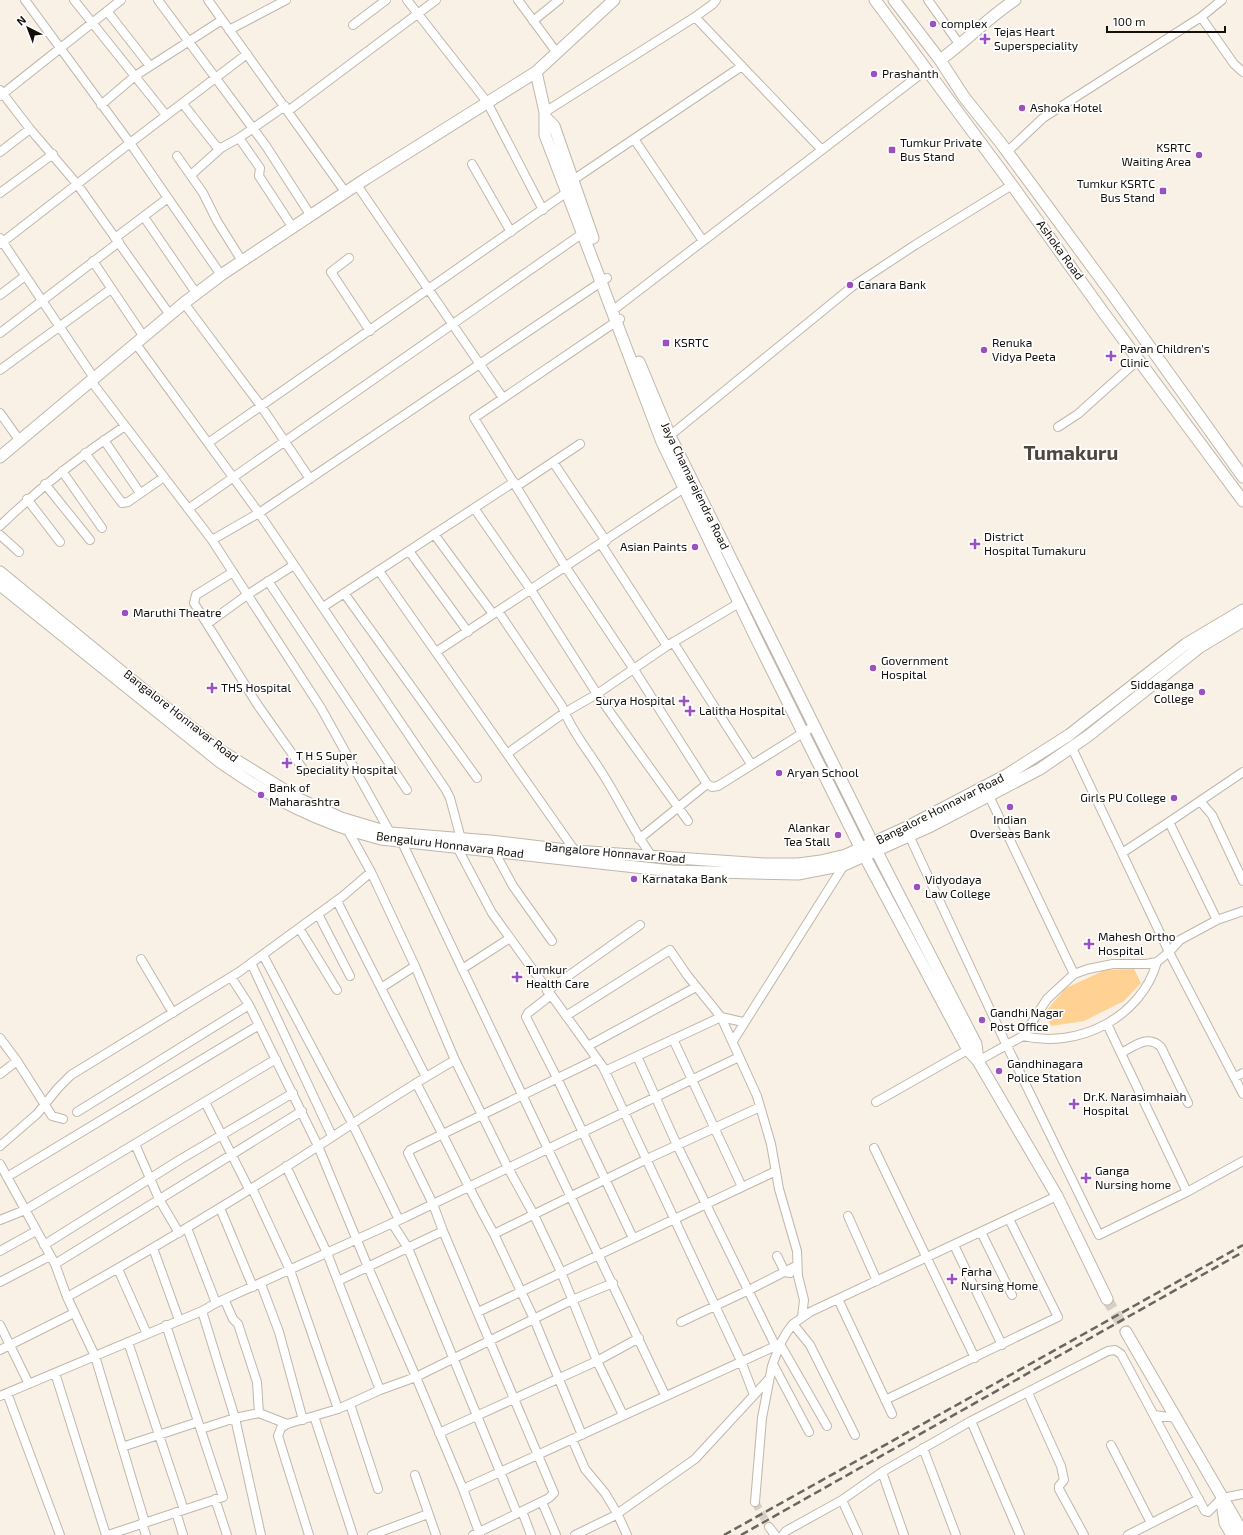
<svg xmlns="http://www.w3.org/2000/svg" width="1243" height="1535" font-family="'Exo 2',sans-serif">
<rect width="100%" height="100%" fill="#f9f1e6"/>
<path fill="#ffd294" d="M1134,969L1141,983L1124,1001L1084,1021L1051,1026L1045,1012L1066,988L1105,970Z"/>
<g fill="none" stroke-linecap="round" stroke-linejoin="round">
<path stroke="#d6cfc5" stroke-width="8" stroke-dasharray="8 4" stroke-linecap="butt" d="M755,1502L769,1527"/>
<path stroke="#d6cfc5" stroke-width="11" stroke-dasharray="11 5.5" stroke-linecap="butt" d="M1107,1299L1126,1332"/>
<defs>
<path id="minor" d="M25,0L130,143L221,275
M74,0L166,115
M158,0L266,146L311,216
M208,0L346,193
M407,0L487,102L543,210
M518,0L557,53
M928,0L960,45
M107,11L150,66
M695,17L713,4L716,0
M1201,17L1234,64L1243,72
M533,21L559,0
M353,25L386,0
M229,30L286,0
M0,90L30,129L77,184L170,315
M0,96L121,0
M183,104L216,146L221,148L239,138L285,106
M101,105L135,76L222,20
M288,111L436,0
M545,112L695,17L822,150
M239,138L260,168L259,176L293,228
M634,139L703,241
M0,152L30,129
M1007,152L1043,118L1201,17L1222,0
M177,156L203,193L217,221L242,261
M472,164L511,232
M191,175L221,148
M573,180L742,66
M357,185L503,398
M0,193L53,154
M144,217L196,293
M0,238L94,378
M115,238L168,198
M0,244L130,143L247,54
M349,258L331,272L370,331
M93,261L144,337
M0,295L25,276
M184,303L261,406L310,479
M612,311L926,70
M620,319L474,418L565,566L633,668L707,784L712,787L718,786L814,726
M0,333L119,242
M136,344L259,513L446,790L450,798L461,839
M0,370L111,289
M91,381L212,540L321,708L392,836
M0,413L20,441
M1058,427L1078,414L1138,360
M667,438L853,286L915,245L1012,185
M104,440L140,493
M208,443L570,190
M85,453L122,503L128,502L164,477
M553,462L606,541
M62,471L102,528
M45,484L90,540
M517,486L580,444
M27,499L60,542
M474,508L531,590L597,694L688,821
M188,509L583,233
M0,526C39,488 80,456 125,426
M434,534L493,614
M0,535L19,552
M212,540L259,513L607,278
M601,544L667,646
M409,551L468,632
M379,571L575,851
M233,572L196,595L194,603L257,704L305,772
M268,581L407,790
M344,593L477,778
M323,607L514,482
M498,611L562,706C572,732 590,753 604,776C621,803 634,832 653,858
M207,624L247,595L294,565
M673,642L751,764
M436,652L684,488
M508,753L564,713L597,694L667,646L739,603
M989,796L1074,974
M1200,801L1212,815L1243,881
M1169,822L1243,772
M346,827L371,872L415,966L455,1060L482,1115L508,1168L534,1215L561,1272L597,1361L623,1415
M907,831L1006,1044L1099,1235L1187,1192L1243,1161
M400,838L665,1395
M639,839L707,784
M457,847L492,913L603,1067L741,1361L754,1395
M494,851L513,886L552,941
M1122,853L1169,822L1217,920L1180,940L1169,952L1243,1094
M337,901L426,1077
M318,914L350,976
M1217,920L1243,911
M299,928L337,990
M263,955L352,1123L399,1220
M141,959L173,1013
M251,963L332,1136
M462,969L510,938
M231,977L249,1005L318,1146L368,1267L416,1377L463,1489L480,1535
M381,988L415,966
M547,991L640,925
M551,995L528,1013L526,1017L557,1078L633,1238
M566,1016L670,950L687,975L721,1017L757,1096L771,1144L779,1189L797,1251L798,1276L804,1300L802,1317
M1107,1024L1187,1192
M1023,1036C1078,1049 1141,1018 1157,962
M0,1038L17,1061L52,1116L63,1119
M673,1039L742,1187
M733,1041L844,865
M588,1046L696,987
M1121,1053C1135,1046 1148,1034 1161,1047L1188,1103
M637,1056L677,1145L775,1345
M978,1061L1023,1036L1047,999L1074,974L1088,969L1113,964H1146L1157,962L1169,952L1072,748
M605,1071L721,1017L743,1022
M0,1074L17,1061
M1235,1077L1243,1073
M416,1083C443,1133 466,1184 494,1234
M205,1102L249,1189
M876,1102L971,1048
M77,1112L249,1005
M135,1144L159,1199L179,1233
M0,1146L37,1114L58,1088L71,1075L239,972L343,896L371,872
M874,1148L975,1358
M0,1164L55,1264L67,1297
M286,1166L327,1253L380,1390
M7,1177L259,1025
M252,1188L290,1270L338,1409
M220,1208L253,1287
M848,1216L877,1281
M0,1220L25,1210L276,1059
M392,1223L408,1248L517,1513
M187,1228L216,1303
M981,1232L1012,1295
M44,1245L181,1159L293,1093
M954,1245L1002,1345
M153,1248L179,1320
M0,1251L36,1231
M777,1256L785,1272L790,1273
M55,1264L302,1111
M118,1269L147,1334
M338,1281L443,1231
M0,1282L50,1256
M261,1284L279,1332L303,1420
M838,1299L892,1414
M202,1311L235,1418L261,1535
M478,1312L776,1171
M681,1322L749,1290L796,1266
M793,1324L810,1345L855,1435
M0,1325L29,1384
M128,1342L184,1510
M0,1350L74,1313
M773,1364L809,1432
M55,1373L106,1535
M7,1393L60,1535
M1028,1393L1061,1466L1064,1480L1059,1486V1489L1084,1535
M0,1396L202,1311L216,1303L406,1217L739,1057
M885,1400L1058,1317L1009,1219
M350,1404L378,1489
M259,1413L287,1424
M1154,1415L1176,1418
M314,1416L353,1535
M971,1421L1020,1535
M201,1429L235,1418L259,1413L257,1382L238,1324L233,1319L225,1301
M439,1433L597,1361L639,1338
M582,1435L534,1319L494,1234L647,1159L760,1107
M572,1439L585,1469L605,1493L617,1513L627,1535
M1111,1445L1151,1523
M122,1447L198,1422
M923,1448L956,1535
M882,1472L904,1535
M415,1475L436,1535
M463,1489L780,1344L827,1426
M215,1499L227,1535
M842,1500L858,1535
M542,1502L556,1535
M755,1502L762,1418L772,1366L780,1344L787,1332L793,1324L810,1312L1057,1196
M522,1511L531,1535
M176,1512L183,1535
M142,1523L146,1535
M145,1523L95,1356L67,1297C141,1256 214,1212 286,1167C342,1131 397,1093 455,1060
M769,1527L775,1535
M108,1535L223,1497L166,1325
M309,1535L278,1436L281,1428L287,1424L338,1409L380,1390L416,1377L572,1300L613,1283
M372,1535L428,1514
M473,1535L549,1498L554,1493L443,1231L433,1204L408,1153L410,1150L597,1059
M575,1535L614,1516L695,1459L769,1379
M783,1535L786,1531L842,1500L882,1472L971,1421L1108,1351L1115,1350L1121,1354L1205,1511L1208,1512L1222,1498L1243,1494
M1128,1535L1199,1499"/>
<path id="major" d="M875,0L1012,185L1103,312L1243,501
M894,0L940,60L964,97L1000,142L1112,294L1243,477
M940,60C966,41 988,18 1015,0
M536,72L545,112V135L662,442L756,638L865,857L968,1050L978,1061L1057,1196L1107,1299
M546,118L554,126L593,238
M639,362L670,436L877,852L976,1044L978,1061
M0,457L184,303L221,275L367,178L536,72L614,0
M0,572L149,694L223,752L299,799L341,818L391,833L490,841L575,851L765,864H798L821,861L846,855L905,828L1008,774L1069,735L1186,644L1243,610
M0,585L220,762C273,799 318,823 381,839L672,871L798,874L844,865L931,826L1040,769L1088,736L1200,647L1243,621
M1126,1332L1243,1533
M1222,1502L1225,1523L1232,1535"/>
</defs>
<use href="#minor" stroke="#bfb7ac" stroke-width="10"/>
<use href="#major" stroke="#bfb7ac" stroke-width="13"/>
<use href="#minor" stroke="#fff" stroke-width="8"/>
<use href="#major" stroke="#fff" stroke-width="11"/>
<path stroke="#6a655f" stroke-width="2.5" stroke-dasharray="8 4" stroke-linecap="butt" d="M724,1535L1243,1245
M741,1535L1243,1252"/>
</g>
<g fill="#9b50c2" stroke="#fff" stroke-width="1.5">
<circle cx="933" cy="24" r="4"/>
<path d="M983 33h4v4h4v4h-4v4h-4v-4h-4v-4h4z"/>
<circle cx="874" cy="74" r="4"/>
<circle cx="1022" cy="108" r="4"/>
<rect x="888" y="146" width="8" height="8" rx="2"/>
<circle cx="1199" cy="155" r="4"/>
<rect x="1159" y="187" width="8" height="8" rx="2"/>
<circle cx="850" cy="285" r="4"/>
<rect x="662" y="339" width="8" height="8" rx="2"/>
<circle cx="984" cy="350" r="4"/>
<path d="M1109 350h4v4h4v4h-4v4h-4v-4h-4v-4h4z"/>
<path d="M973 538h4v4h4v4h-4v4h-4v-4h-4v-4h4z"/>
<circle cx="695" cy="547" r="4"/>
<circle cx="125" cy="613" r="4"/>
<circle cx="873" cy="668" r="4"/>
<path d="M210 682h4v4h4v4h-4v4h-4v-4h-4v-4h4z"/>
<circle cx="1202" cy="692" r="4"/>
<path d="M682 695h4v4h4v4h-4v4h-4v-4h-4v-4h4z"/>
<path d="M688 705h4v4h4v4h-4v4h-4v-4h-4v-4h4z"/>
<path d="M285 757h4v4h4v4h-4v4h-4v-4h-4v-4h4z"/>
<circle cx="779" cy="773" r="4"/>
<circle cx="261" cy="795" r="4"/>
<circle cx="1174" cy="798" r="4"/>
<circle cx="1010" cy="807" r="4"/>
<circle cx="838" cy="835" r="4"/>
<circle cx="634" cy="879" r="4"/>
<circle cx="917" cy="887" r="4"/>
<path d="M1087 938h4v4h4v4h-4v4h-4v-4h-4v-4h4z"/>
<path d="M515 971h4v4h4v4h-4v4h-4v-4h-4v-4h4z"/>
<circle cx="982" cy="1020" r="4"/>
<circle cx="999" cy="1071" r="4"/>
<path d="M1072 1098h4v4h4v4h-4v4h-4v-4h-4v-4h4z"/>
<path d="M1084 1172h4v4h4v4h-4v4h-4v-4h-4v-4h4z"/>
<path d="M950 1273h4v4h4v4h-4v4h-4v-4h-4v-4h4z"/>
</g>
<g text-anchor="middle" stroke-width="3.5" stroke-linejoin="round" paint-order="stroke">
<g font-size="12" fill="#13100c" stroke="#fff" text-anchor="start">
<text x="941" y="28">complex</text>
<text x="994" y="36">Tejas Heart<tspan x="994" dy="14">Superspeciality</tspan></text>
<text x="882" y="78">Prashanth</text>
<text x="1030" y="112">Ashoka Hotel</text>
<text x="900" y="147">Tumkur Private<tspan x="900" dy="14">Bus Stand</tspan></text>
<text x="1191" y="152" text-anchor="end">KSRTC<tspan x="1191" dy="14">Waiting Area</tspan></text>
<text x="1155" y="188" text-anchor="end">Tumkur KSRTC<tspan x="1155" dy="14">Bus Stand</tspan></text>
<text x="858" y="289">Canara Bank</text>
<text x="674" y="347">KSRTC</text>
<text x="992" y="347">Renuka<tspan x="992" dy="14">Vidya Peeta</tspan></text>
<text x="1120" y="353">Pavan Children's<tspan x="1120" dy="14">Clinic</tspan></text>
<text x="984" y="541">District<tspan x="984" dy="14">Hospital Tumakuru</tspan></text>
<text x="687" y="551" text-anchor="end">Asian Paints</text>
<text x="133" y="617">Maruthi Theatre</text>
<text x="881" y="665">Government<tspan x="881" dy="14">Hospital</tspan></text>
<text x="1194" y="689" text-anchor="end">Siddaganga<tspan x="1194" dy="14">College</tspan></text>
<text x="221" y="692">THS Hospital</text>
<text x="675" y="705" text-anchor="end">Surya Hospital</text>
<text x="699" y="715">Lalitha Hospital</text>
<text x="296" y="760">T H S Super<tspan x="296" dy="14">Speciality Hospital</tspan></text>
<text x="787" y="777">Aryan School</text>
<text x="269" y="792">Bank of<tspan x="269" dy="14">Maharashtra</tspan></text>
<text x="1166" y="802" text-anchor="end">Girls PU College</text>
<text x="1010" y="824" text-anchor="middle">Indian<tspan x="1010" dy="14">Overseas Bank</tspan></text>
<text x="830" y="832" text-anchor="end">Alankar<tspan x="830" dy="14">Tea Stall</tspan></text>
<text x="642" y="883">Karnataka Bank</text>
<text x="925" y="884">Vidyodaya<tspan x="925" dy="14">Law College</tspan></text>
<text x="1098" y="941">Mahesh Ortho<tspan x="1098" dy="14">Hospital</tspan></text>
<text x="526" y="974">Tumkur<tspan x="526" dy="14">Health Care</tspan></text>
<text x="990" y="1017">Gandhi Nagar<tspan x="990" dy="14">Post Office</tspan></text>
<text x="1007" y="1068">Gandhinagara<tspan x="1007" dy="14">Police Station</tspan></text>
<text x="1083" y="1101">Dr.K. Narasimhaiah<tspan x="1083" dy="14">Hospital</tspan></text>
<text x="1095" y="1175">Ganga<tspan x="1095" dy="14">Nursing home</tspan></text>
<text x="961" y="1276">Farha<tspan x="961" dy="14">Nursing Home</tspan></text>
</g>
<g font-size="12" fill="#13100c" stroke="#fff">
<text transform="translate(1060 250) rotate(54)" y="4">Ashoka Road</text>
<text transform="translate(695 486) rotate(64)" y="4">Jaya Chamarajendra Road</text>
<text transform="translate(181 716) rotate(38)" y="4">Bangalore Honnavar Road</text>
<text transform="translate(940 809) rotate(-27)" y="4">Bangalore Honnavar Road</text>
<text transform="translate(450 845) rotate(7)" y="4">Bengaluru Honnavara Road</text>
<text transform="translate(615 853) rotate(5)" y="4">Bangalore Honnavar Road</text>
</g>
<g font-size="20" font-weight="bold" fill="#4e473e" stroke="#fff">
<text x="1071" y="460">Tumakuru</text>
</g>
</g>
<g transform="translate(28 28) rotate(318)" stroke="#ffffff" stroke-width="3" paint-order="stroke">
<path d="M0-3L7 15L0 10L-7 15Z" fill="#13100c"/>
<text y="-6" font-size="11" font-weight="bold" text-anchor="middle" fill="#13100c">N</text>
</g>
<path d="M1107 26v6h118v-6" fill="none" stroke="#13100c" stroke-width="2"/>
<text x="1113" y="26" font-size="12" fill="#13100c" stroke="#ffffff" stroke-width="3" paint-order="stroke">100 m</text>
</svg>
